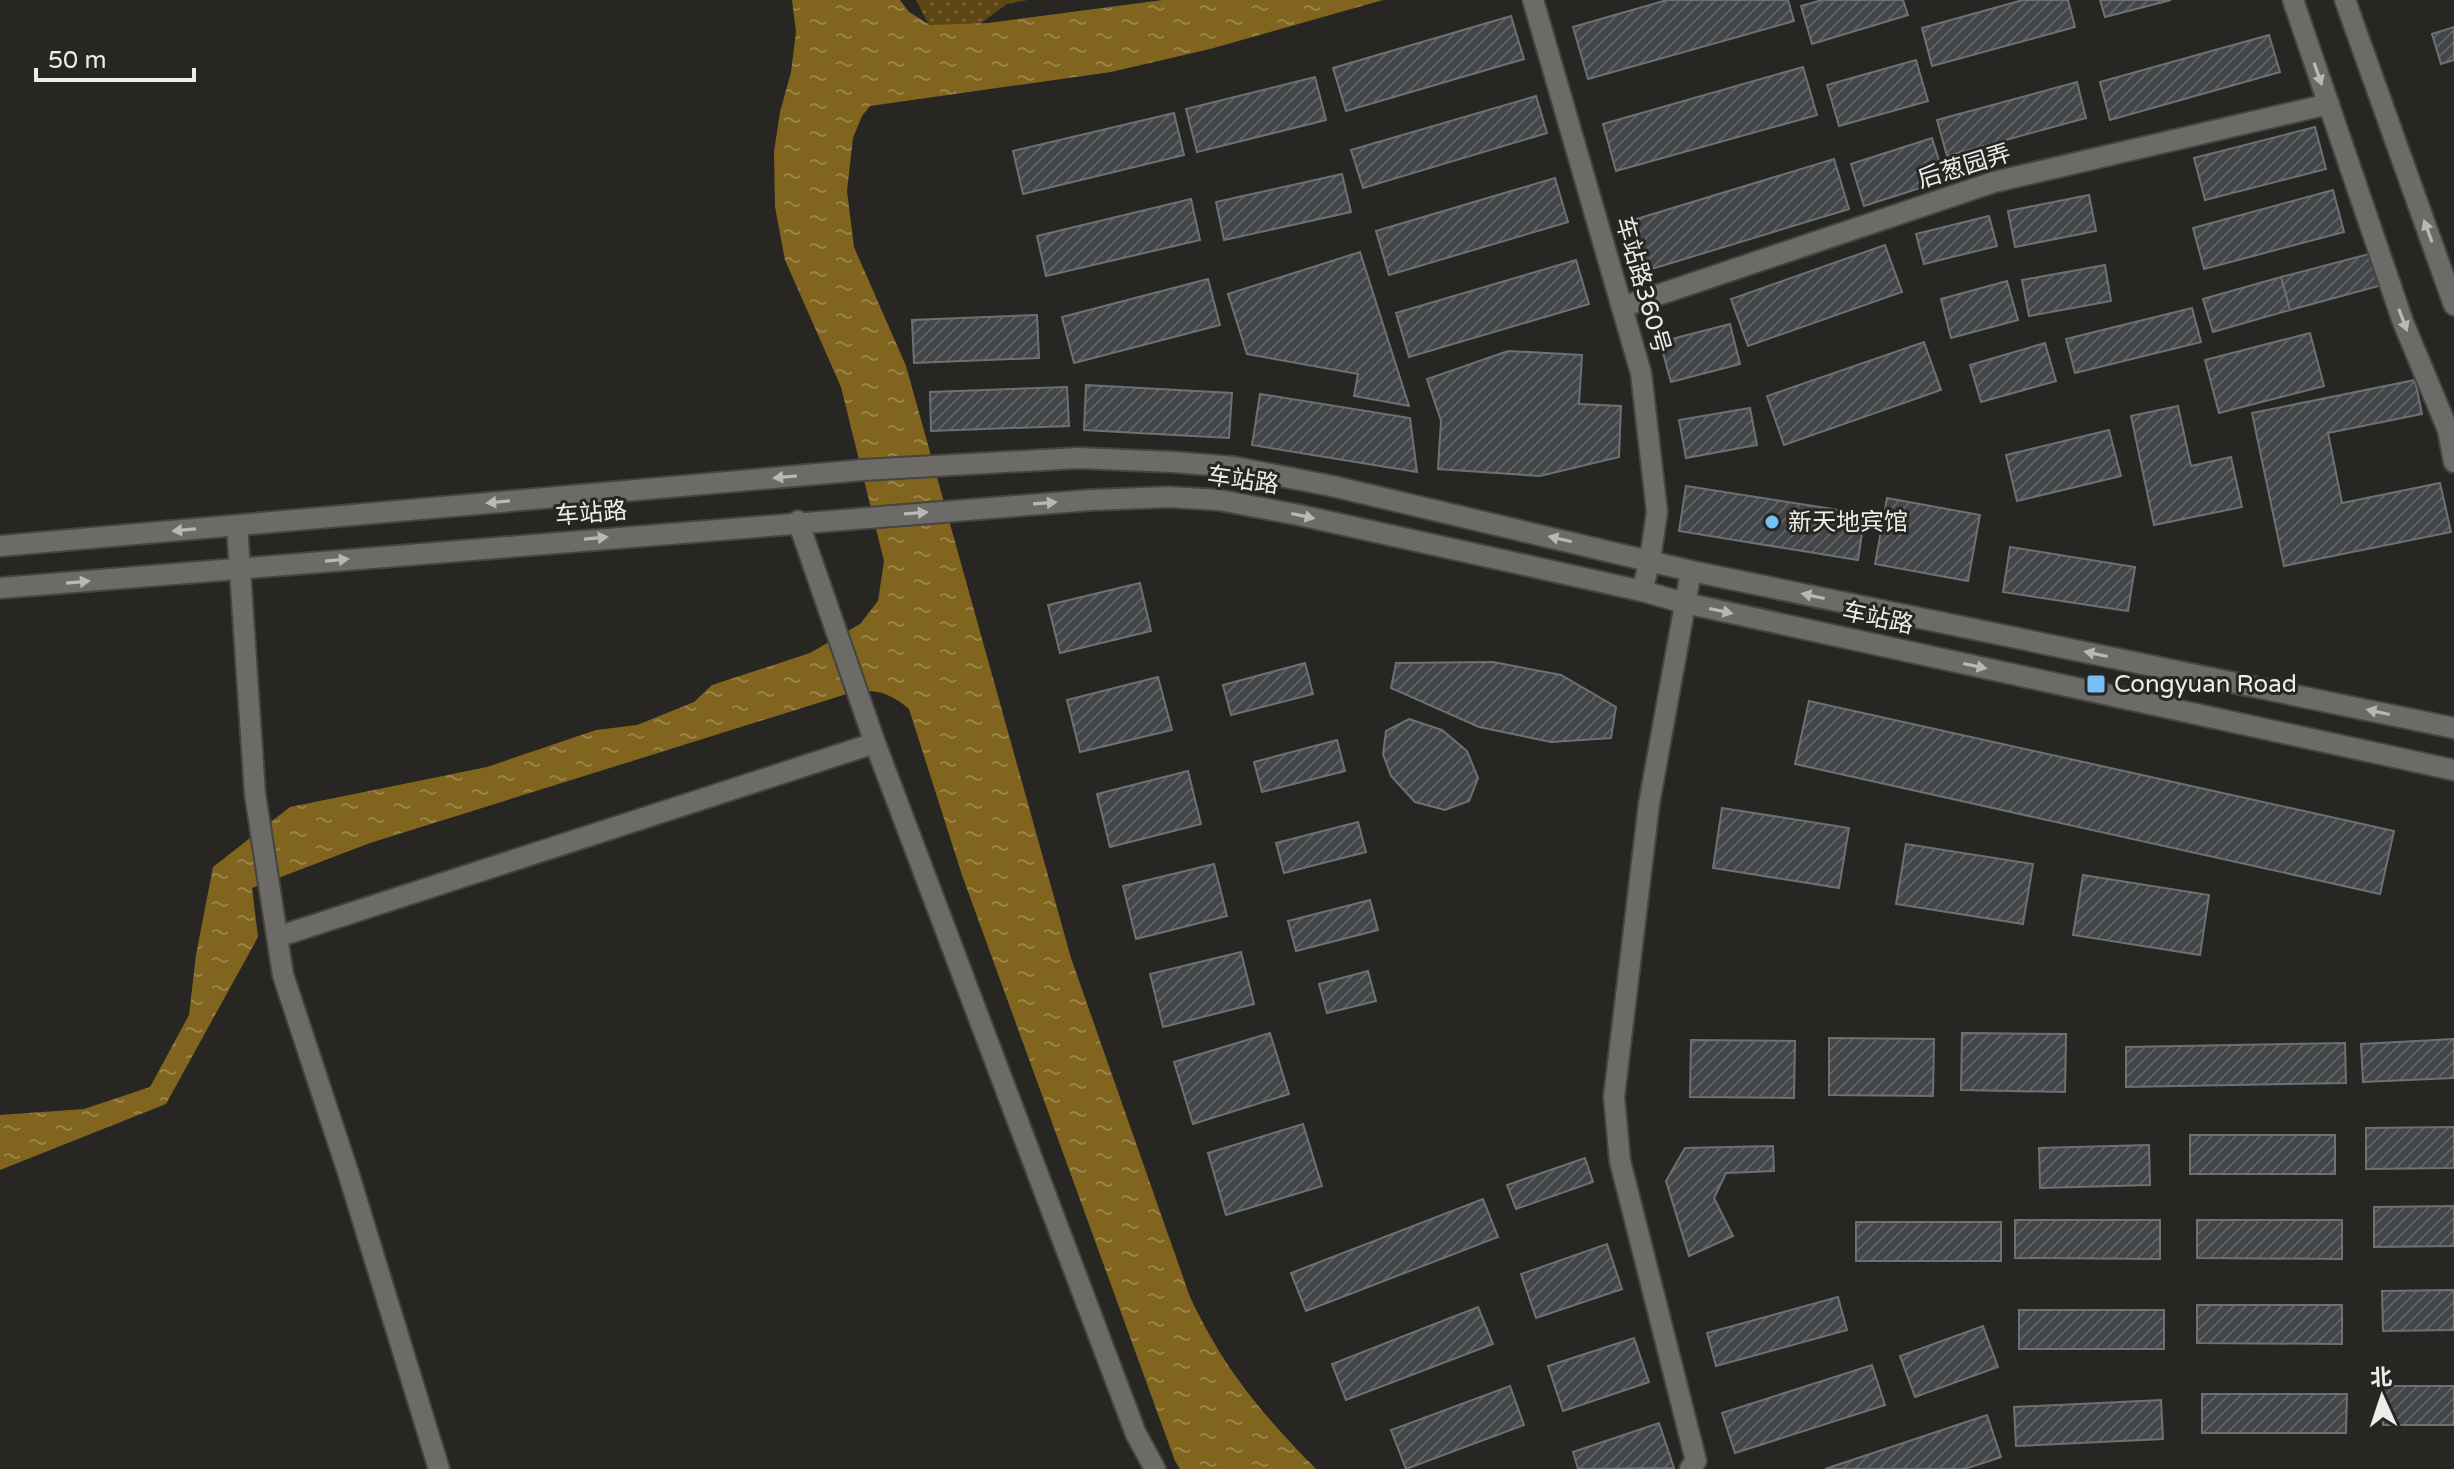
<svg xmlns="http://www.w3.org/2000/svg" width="2454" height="1469" font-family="'Varela Round','Noto Sans SC',sans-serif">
<defs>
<pattern id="park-dots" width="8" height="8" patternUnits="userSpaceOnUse" patternTransform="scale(2)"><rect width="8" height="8" fill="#5c4712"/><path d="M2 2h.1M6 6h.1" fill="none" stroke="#746235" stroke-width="1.8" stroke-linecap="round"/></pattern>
<pattern id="water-ripples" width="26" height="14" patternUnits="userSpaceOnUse" patternTransform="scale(2)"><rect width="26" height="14" fill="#81651f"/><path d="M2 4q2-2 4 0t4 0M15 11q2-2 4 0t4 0" fill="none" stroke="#99834b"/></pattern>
<pattern id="building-hatch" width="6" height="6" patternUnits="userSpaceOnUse" patternTransform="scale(2)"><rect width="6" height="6" fill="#434648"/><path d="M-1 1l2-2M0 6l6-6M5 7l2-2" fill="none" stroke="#5e6163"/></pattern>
</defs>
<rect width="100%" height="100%" fill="#272623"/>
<path fill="url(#park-dots)" d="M916,0H1028L1007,4L969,32L932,31Z"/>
<path fill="url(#water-ripples)" d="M792,0H900L909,12L930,25L988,23L1163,0H1383L1210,49L1111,72L870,106L862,116L853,138L847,191L854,247L906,366L1071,958L1190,1297C1224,1369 1261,1413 1316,1469H1180L1175,1461L962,875L909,709C890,693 877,689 853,692L370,843L252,888L258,937L166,1104L0,1170V1115L84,1109L150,1087L189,1015L196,955L213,867L290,807L487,767L596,730L637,725L694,702L712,685L810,653L860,624L878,601L884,561L841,387L785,260L775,207L774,152L780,112L791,72L796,32Z"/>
<path fill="url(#building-hatch)" stroke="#6e7173" stroke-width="2" d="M1667,0H1788L1794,21L1588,79L1573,27Z
M1822,0H1903L1908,15L1812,44L1801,6Z
M2023,0H2068L2075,27L1932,66L1922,28Z
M2100,0H2171L2105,17Z
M1511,16L1524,59L1346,111L1333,68Z
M2454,27V60L2441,64L2432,34Z
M2269,35L2280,72L2110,120L2100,82Z
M1916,60L1928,101L1839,126L1827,85Z
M1803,67L1817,115L1616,171L1603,124Z
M1315,77L1326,120L1197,152L1186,109Z
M2077,82L2086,118L1947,156L1937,120Z
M1536,96L1547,133L1363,188L1351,150Z
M1174,113L1184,155L1023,194L1013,151Z
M2315,127L2326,169L2205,200L2194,158Z
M1932,138L1945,180L1864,206L1851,164Z
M1834,159L1849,209L1645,271L1630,221Z
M1342,174L1351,212L1224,240L1216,202Z
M1555,178L1568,222L1389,275L1376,231Z
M2333,190L2344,232L2204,269L2193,228Z
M2089,195L2096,231L2015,247L2008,211Z
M1191,199L1200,240L1046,276L1037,236Z
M1989,216L1997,246L1924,264L1916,234Z
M1885,245L1902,292L1748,346L1731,299Z
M1360,252L1409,406L1354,396L1358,374L1247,354L1228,294Z
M2373,253L2382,285L2290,310L2281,277Z
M1576,260L1589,304L1409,357L1396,313Z
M2105,265L2111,301L2029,316L2022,280Z
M2281,277L2290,310L2213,332L2203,299Z
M1208,279L1220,325L1074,363L1062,317Z
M2007,281L2018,320L1951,338L1941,299Z
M2192,308L2201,342L2075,373L2066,339Z
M1037,315L1039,358L914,363L912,320Z
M1730,324L1740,364L1671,382L1660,342Z
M2310,333L2324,386L2219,413L2205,360Z
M1924,342L1941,390L1784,445L1767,396Z
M2045,343L2056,381L1981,402L1970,365Z
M1508,351L1582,355L1579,404L1621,406L1619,457L1540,476L1438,469L1441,421L1427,379Z
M2415,380L2422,414L2328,433L2342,503L2440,483L2451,532L2284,566L2252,413Z
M1086,385L1232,393L1229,438L1084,430Z
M1067,387L1069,426L931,431L930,392Z
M1260,394L1410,418L1417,472L1252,445Z
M2178,406L2191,466L2231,457L2242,507L2154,525L2131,416Z
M1750,408L1757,445L1686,458L1679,420Z
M2109,430L2121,476L2017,501L2006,455Z
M1686,486L1865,514L1858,560L1679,531Z
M1887,498L1980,515L1968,581L1875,564Z
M2010,547L2135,567L2128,611L2003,592Z
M1140,583L1151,631L1060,653L1048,605Z
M1493,662L1561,675L1616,707L1611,738L1551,742L1479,727L1391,688L1396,663Z
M1305,663L1313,694L1231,715L1223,685Z
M1158,677L1172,730L1080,752L1067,700Z
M1809,701L2394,831L2380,894L1795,764Z
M1409,719L1442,730L1467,751L1478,778L1469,801L1445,810L1415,802L1391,776L1383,754L1386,731Z
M1337,740L1345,771L1262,792L1254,762Z
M1188,771L1201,824L1110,847L1097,794Z
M1722,808L1849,828L1839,888L1713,868Z
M1358,822L1366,852L1284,873L1276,843Z
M1906,844L2033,864L2023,924L1896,904Z
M1214,864L1227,916L1136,939L1123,886Z
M2083,875L2209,895L2200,955L2073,935Z
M1370,900L1378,930L1296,951L1288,921Z
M1241,952L1254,1004L1163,1027L1150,974Z
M1368,971L1376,1001L1327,1013L1319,984Z
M1270,1033L1289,1094L1193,1124L1174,1062Z
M1962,1033L2066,1034L2065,1092L1961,1090Z
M1829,1038L1934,1039L1933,1096L1829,1095Z
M2454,1039V1078L2363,1082L2361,1044Z
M1691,1040L1795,1041L1794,1098L1690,1097Z
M2345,1043L2346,1083L2126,1087V1047Z
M1303,1124L1322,1186L1226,1215L1208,1153Z
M2454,1127V1168L2366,1169V1128Z
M2190,1135H2335V1174H2190Z
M2149,1145L2150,1185L2040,1188L2039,1148Z
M1773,1146L1774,1171L1726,1173L1714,1198L1733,1236L1689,1256L1666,1181L1685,1148Z
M1585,1158L1593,1182L1516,1209L1507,1185Z
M1483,1199L1498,1237L1306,1311L1291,1273Z
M2454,1206V1246L2374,1247V1207Z
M2015,1220H2160V1259L2015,1258Z
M2197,1220H2342V1259L2197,1258Z
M1856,1222H2001V1261H1856Z
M1607,1244L1622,1289L1536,1318L1521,1274Z
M2454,1290V1330L2383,1331L2382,1291Z
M1838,1297L1847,1330L1716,1366L1707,1333Z
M2197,1305H2342V1344L2197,1343Z
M1478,1307L1493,1344L1346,1400L1332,1364Z
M2019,1310H2164V1349H2019Z
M1983,1326L1998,1367L1915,1397L1900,1356Z
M1634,1338L1649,1382L1563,1411L1548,1366Z
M1872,1365L1885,1405L1735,1453L1722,1413Z
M1510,1386L1524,1425L1406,1469L1391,1430Z
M2383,1386H2454V1425H2383Z
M2202,1394H2347L2346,1433H2202Z
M2161,1400L2163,1439L2016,1446L2014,1407Z
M1987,1415L2001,1457L1965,1469H1825Z
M1659,1423L1674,1468L1578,1469L1573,1452Z"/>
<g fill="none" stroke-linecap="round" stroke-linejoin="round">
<defs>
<path id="street" d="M1622,307L1994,182L2329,104
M798,521L875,743L1136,1434L1155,1469
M237,526L255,794L283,975L348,1172L439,1469
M277,937L875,743
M1690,1469L1696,1461L1620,1161L1614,1097L1649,804L1691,571"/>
<path id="secondary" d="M1533,0L1641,373L1657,512L1650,560L1642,591
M2293,0L2403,322L2448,430L2454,462
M2345,0L2454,305
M0,546L863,470L1078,458L1173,462L1234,467L1332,486L1691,571L2454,728
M0,588L1091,500L1169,497L1219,500L1299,515L1642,591L1685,603L2454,770"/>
</defs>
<use href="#street" stroke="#454442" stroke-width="24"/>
<use href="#secondary" stroke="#454442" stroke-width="24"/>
<use href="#street" stroke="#6d6b68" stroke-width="20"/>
<use href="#secondary" stroke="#6d6b68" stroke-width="20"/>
</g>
<defs><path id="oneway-solid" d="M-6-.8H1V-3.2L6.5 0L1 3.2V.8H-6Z" transform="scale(2)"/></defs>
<g fill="#bab8b7">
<use href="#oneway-solid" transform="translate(2318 74) rotate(71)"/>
<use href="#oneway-solid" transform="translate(2428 231) rotate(-110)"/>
<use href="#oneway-solid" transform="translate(2403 320) rotate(69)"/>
<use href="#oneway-solid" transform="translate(785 477) rotate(175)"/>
<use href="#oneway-solid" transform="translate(498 502) rotate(175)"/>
<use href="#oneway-solid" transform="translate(1045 503) rotate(-4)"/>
<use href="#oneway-solid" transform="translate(916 513) rotate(-4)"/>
<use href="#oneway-solid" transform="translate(1303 516) rotate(12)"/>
<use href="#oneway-solid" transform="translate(184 530) rotate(175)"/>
<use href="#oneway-solid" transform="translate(596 538) rotate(-5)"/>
<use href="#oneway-solid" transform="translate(1560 539) rotate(-167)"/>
<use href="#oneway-solid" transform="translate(337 560) rotate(-5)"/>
<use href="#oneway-solid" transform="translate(78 582) rotate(-5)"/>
<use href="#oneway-solid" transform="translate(1813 596) rotate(-168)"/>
<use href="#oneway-solid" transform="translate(1721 611) rotate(12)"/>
<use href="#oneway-solid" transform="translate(2096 654) rotate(-168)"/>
<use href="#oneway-solid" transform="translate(1975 666) rotate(12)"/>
<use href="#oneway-solid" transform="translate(2378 712) rotate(-168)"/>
</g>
<g fill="#76c0f6" stroke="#272623" stroke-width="3">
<circle cx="1772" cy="522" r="8"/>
<rect x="2086" y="674" width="20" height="20" rx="4"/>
</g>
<g text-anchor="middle" stroke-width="6" stroke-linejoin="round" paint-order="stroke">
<g font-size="24" fill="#edeceb" stroke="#272623">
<text transform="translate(1964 166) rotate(-17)" y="8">后葱园弄</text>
<text transform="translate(1643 285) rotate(74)" y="8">车站路360号</text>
<text transform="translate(1243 480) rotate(8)" y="8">车站路</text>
<text transform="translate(591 513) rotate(-5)" y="8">车站路</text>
<text transform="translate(1878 618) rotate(12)" y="8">车站路</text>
</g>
<g font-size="24" fill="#edeceb" stroke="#272623" text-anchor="start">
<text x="1788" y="530">新天地宾馆</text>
<text x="2114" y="692">Congyuan Road</text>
</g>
</g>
<g transform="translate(2382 1397) rotate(357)" stroke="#272623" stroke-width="6" paint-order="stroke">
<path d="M0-6L14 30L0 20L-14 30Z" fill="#edeceb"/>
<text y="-12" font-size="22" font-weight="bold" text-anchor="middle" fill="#edeceb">北</text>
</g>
<path d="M36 68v12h158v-12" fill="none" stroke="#edeceb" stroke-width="4"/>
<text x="48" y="68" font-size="24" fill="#edeceb" stroke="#272623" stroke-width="6" paint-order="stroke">50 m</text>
</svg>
